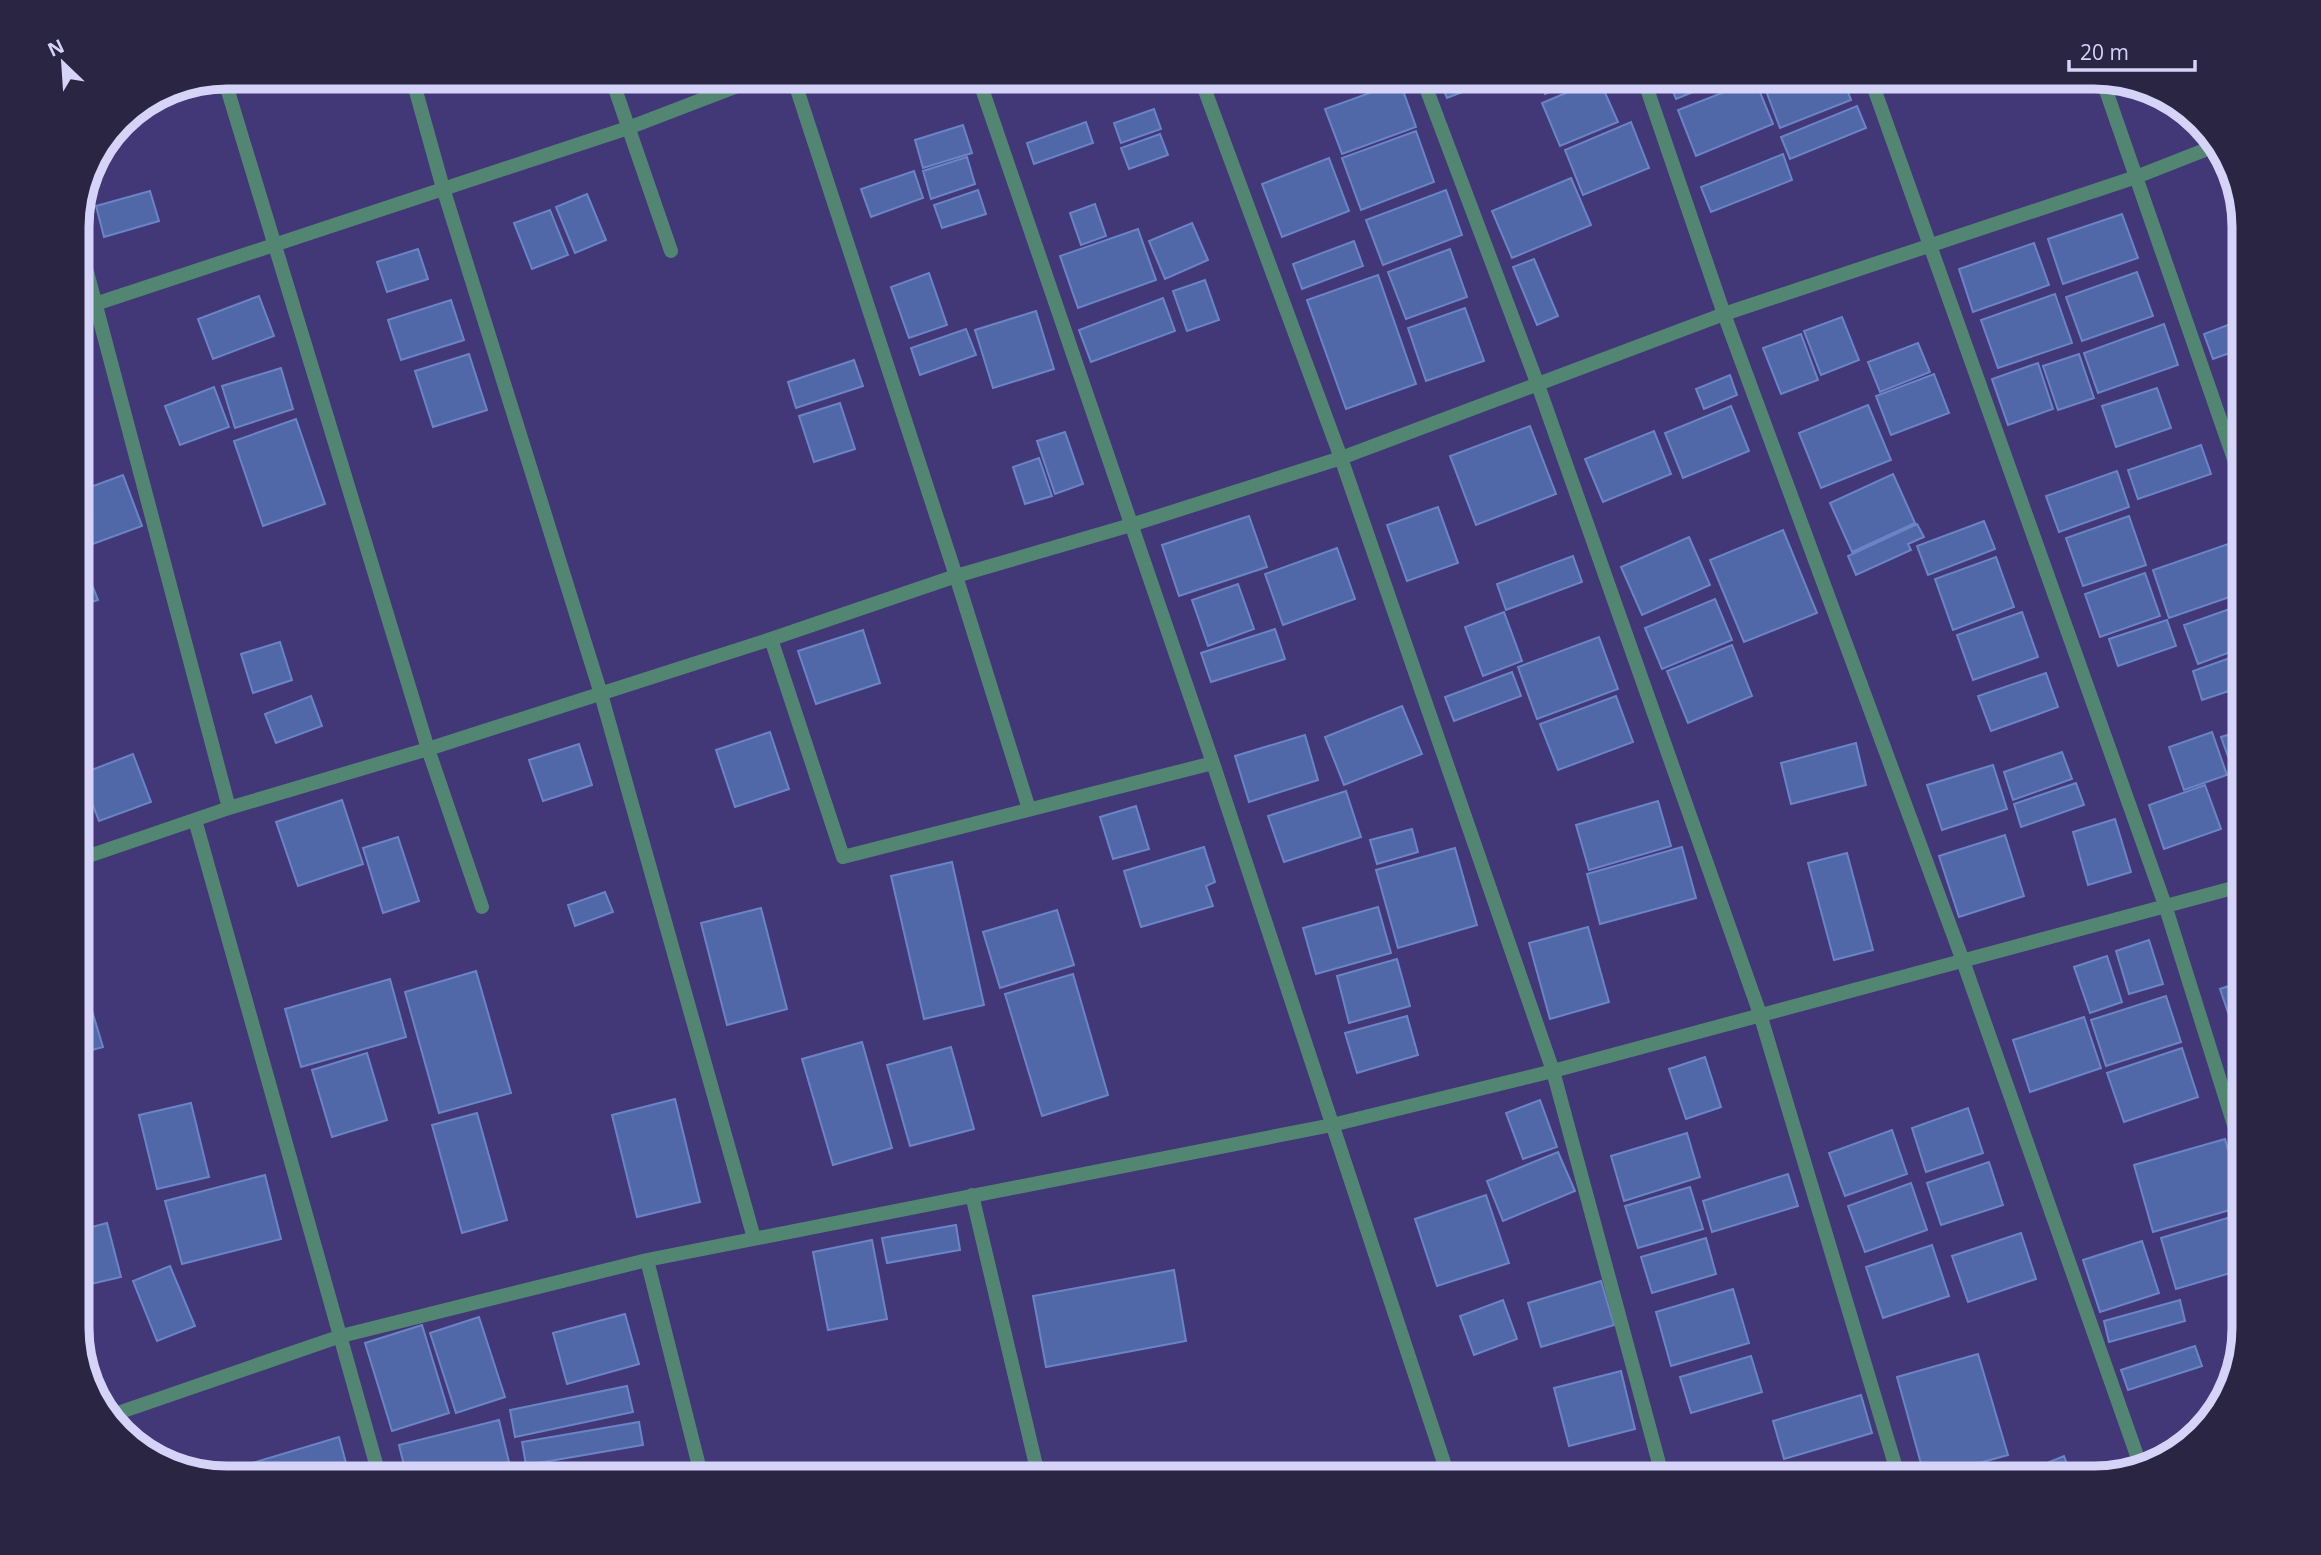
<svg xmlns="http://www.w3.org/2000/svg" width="2321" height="1555" font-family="'Open Sans',sans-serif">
<rect width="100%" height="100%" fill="#423777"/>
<path fill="#5168a8" stroke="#6b84c6" stroke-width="2" d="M1438,77H1501L1447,98Z
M1538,77H1582V79L1545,94Z
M1667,77H1730L1676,99Z
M1770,77H1842L1851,100L1780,128L1762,80Z
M1599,79L1618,122L1560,146L1542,103Z
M1755,80L1773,124L1696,156L1678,110Z
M1400,82L1416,127L1342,154L1325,109Z
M1857,106L1866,128L1790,159L1781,137Z
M1154,109L1161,129L1121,143L1114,123Z
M1086,122L1093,143L1034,164L1027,143Z
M1631,122L1649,168L1583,195L1565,150Z
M963,125L972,153L923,168L915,140Z
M1416,131L1434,182L1361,210L1342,158Z
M1160,134L1168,155L1129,169L1121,148Z
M1783,154L1792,180L1711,212L1701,187Z
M967,157L975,184L931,199L923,171Z
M1329,158L1349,211L1282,237L1262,184Z
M914,171L923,198L871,217L861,189Z
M1571,178L1591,225L1512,258L1492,211Z
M978,190L986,214L942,228L934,205Z
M1446,190L1462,235L1383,265L1366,220Z
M150,191L159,221L104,237L96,206Z
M587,194L606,240L575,253L556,207Z
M1095,204L1106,236L1081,245L1070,213Z
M550,210L568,255L532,269L514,223Z
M2122,214L2138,258L2063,284L2048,239Z
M1192,223L1208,260L1165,279L1149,241Z
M1138,229L1156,280L1078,308L1060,256Z
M1354,241L1363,266L1302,289L1293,264Z
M2034,243L2049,285L1973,312L1959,269Z
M418,249L428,279L387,292L377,262Z
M1450,249L1467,297L1406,319L1388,272Z
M1534,259L1558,316L1537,325L1513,267Z
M2137,272L2153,316L2082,341L2066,297Z
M929,273L947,325L909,338L891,287Z
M1378,275L1416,384L1346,409L1307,300Z
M1205,280L1219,320L1187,331L1173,291Z
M2055,294L2072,343L1998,368L1981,320Z
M259,296L274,336L213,359L198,319Z
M1163,298L1175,331L1091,362L1079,330Z
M451,300L464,340L401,360L388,320Z
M1465,308L1484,361L1426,381L1408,328Z
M1036,311L1054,369L993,388L975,330Z
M1842,317L1859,360L1821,375L1804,331Z
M2244,319V348L2213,359L2204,334Z
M2164,324L2178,365L2098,393L2084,353Z
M966,329L976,355L920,375L911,348Z
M1801,334L1818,380L1781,394L1763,348Z
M1918,343L1930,372L1880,392L1868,362Z
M469,354L487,410L433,427L415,371Z
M2079,354L2094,398L2058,410L2043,366Z
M2244,359V389L2235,362Z
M854,360L863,386L796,408L788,382Z
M2038,363L2053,409L2008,425L1992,379Z
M281,368L293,409L235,428L222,386Z
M1934,374L1949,413L1891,435L1876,396Z
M1730,375L1737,395L1704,409L1696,389Z
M214,387L229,427L180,445L165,406Z
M2157,388L2171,428L2116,447L2102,406Z
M840,403L855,449L814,462L799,416Z
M1868,405L1891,460L1821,488L1799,433Z
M1731,406L1749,451L1683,478L1665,433Z
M296,419L325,504L263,526L234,441Z
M1530,426L1556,494L1476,525L1450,456Z
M1654,431L1671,474L1603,502L1585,459Z
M1065,432L1083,484L1055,494L1037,441Z
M2201,445L2211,474L2138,499L2128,470Z
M1039,458L1052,496L1025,504L1013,467Z
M2117,471L2129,507L2059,532L2046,496Z
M1893,474L1915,523L1852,552L1830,503Z
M123,475L142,526L79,549L77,492Z
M1438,507L1458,563L1407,581L1387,525Z
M1249,516L1267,567L1179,596L1162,545Z
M2129,516L2146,565L2083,586L2066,538Z
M1984,521L1995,549L1928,575L1917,546Z
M1917,524L1924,537L1908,544L1911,550L1856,575L1848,556Z
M1783,530L1817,613L1744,642L1710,560Z
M1689,537L1710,585L1642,615L1621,567Z
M2231,543L2244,582V592L2169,618L2153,570Z
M77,547L98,600L77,607Z
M1337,548L1355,599L1283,625L1265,574Z
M1573,556L1582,582L1506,610L1497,584Z
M1996,557L2014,607L1953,630L1935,579Z
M2145,573L2160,616L2100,637L2085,594Z
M1238,584L1254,629L1208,646L1192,600Z
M1715,599L1732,640L1662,669L1645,628Z
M2244,604V647L2198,664L2184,625Z
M1504,612L1522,661L1483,676L1465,627Z
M2022,612L2038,657L1973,680L1957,635Z
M2167,620L2176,646L2118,666L2109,639Z
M1275,629L1285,659L1211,682L1201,653Z
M863,630L880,683L816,704L798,651Z
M1599,637L1618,689L1537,719L1518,667Z
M280,642L292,680L253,693L241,654Z
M1732,645L1752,696L1688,723L1667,671Z
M2244,653V686L2202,700L2193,671Z
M1512,672L1521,696L1454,721L1445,697Z
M2046,673L2058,707L1991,731L1978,696Z
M311,696L322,726L276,743L265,714Z
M1616,696L1633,742L1558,770L1540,724Z
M1402,706L1422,754L1344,785L1325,737Z
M2244,730V772L2235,776L2221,737Z
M770,732L789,789L735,807L716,750Z
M2212,732L2227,775L2184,790L2169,747Z
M1305,735L1318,780L1249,802L1235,756Z
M1856,743L1866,785L1791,804L1781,763Z
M579,744L592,785L543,801L529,760Z
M2062,752L2072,779L2013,800L2004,772Z
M133,754L151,802L99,821L81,774Z
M1993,765L2007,809L1942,830L1927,785Z
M2076,783L2084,805L2021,827L2014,804Z
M2205,785L2221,829L2164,849L2149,805Z
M1346,791L1361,837L1284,862L1268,816Z
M342,800L363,864L298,886L276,822Z
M1658,801L1671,846L1589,870L1576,825Z
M1136,806L1149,849L1113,859L1100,817Z
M2115,819L2131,872L2088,885L2073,832Z
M1412,829L1418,852L1377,864L1370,840Z
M2005,835L2024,896L1959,917L1939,856Z
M398,837L419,901L383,913L363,848Z
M1204,847L1215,882L1206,886L1213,906L1141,927L1124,871Z
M1682,847L1696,898L1600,924L1587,874Z
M1455,848L1477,925L1398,948L1376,870Z
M1847,853L1873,950L1834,960L1808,863Z
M952,862L984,1005L924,1019L891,876Z
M605,892L613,912L575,926L568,905Z
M1378,907L1391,953L1316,974L1303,928Z
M761,908L787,1009L727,1025L701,923Z
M1057,910L1074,965L1000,988L983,932Z
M1588,927L1609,1002L1550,1019L1529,943Z
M2149,940L2163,984L2129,994L2116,951Z
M2107,956L2122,1002L2090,1013L2074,967Z
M1397,959L1410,1006L1349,1023L1337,976Z
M476,971L511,1093L439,1113L405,992Z
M1073,974L1108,1095L1042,1116L1005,994Z
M390,979L406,1037L301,1067L285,1009Z
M2244,981V1033L2236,1036L2220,989Z
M2166,996L2181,1042L2106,1066L2091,1020Z
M89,1001L103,1047L77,1054V1005Z
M1407,1016L1418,1055L1357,1073L1345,1033Z
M2084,1017L2101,1068L2030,1092L2013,1040Z
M862,1042L892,1148L833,1165L802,1059Z
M951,1047L974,1129L910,1146L887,1065Z
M2182,1048L2198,1097L2124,1122L2107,1073Z
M367,1053L387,1120L332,1137L312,1070Z
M1705,1057L1721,1107L1686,1119L1669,1069Z
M675,1099L700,1202L637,1217L612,1115Z
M1540,1100L1557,1147L1523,1159L1506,1113Z
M191,1103L209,1177L157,1189L139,1115Z
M1968,1108L1983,1153L1926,1172L1912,1128Z
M477,1113L507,1220L462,1233L432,1125Z
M1892,1130L1907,1174L1845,1196L1829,1153Z
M1687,1133L1700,1177L1624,1201L1611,1156Z
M2225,1139L2244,1206L2153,1232L2134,1165Z
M1558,1152L1575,1191L1503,1221L1487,1181Z
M1989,1162L2003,1205L1941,1225L1927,1183Z
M1788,1174L1798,1206L1712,1232L1703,1201Z
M265,1175L281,1239L182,1264L165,1201Z
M1911,1183L1927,1230L1865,1252L1848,1206Z
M1690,1187L1703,1229L1638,1248L1625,1206Z
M1486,1195L1509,1263L1437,1286L1415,1219Z
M2244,1213V1269L2176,1289L2161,1238Z
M107,1223L121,1277L78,1287L77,1231Z
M956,1225L960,1250L887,1263L882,1238Z
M2021,1233L2036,1279L1968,1302L1952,1256Z
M1706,1238L1716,1274L1652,1293L1641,1257Z
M872,1240L887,1319L828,1330L813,1252Z
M2142,1241L2159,1293L2100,1312L2083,1260Z
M1932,1245L1949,1296L1883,1318L1866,1267Z
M170,1266L195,1326L157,1341L133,1281Z
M1174,1270L1186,1341L1046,1367L1033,1296Z
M1601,1281L1614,1325L1541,1347L1528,1303Z
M1733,1289L1749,1343L1671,1366L1656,1312Z
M1503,1300L1517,1339L1474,1355L1460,1316Z
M2180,1300L2185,1321L2109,1342L2104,1321Z
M625,1314L639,1364L567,1384L553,1333Z
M479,1317L505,1397L456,1413L430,1333Z
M422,1325L449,1413L392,1431L365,1343Z
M2195,1346L2202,1366L2128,1390L2121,1370Z
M1978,1354L2008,1455L1925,1478L1897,1377Z
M1751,1356L1762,1392L1691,1413L1680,1377Z
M1621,1371L1635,1429L1569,1446L1554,1388Z
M627,1386L633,1412L515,1437L510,1410Z
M1861,1395L1872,1433L1784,1459L1773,1421Z
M499,1420L509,1462L444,1478H407L399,1445Z
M639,1422L643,1445L526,1465L522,1442Z
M339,1437L350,1478H231L229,1470Z
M2064,1456L2072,1478H2030L2027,1471Z"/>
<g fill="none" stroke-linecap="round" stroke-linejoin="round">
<path stroke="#538672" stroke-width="14" d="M412,77L443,188L601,694L754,1238
M611,77L671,251
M793,77L956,576L1029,809
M978,77L1213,763L1449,1478
M1200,77L1341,458L1553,1071L1663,1478
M1422,77L1538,385L1760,1014L1899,1478
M1643,77L1724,314L1963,961L2141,1467
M1870,77L2165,905L2244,1157
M224,78L428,749L482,907
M2102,79L2244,488
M77,234L229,808
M77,310L628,128L761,77
M771,639L843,857L1213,763
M195,820L380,1478
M77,840L83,858
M77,860L229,808L428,749L771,639L956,576L1131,525L1341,458L1724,314L2136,177L2215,146
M972,1195L1039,1478
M647,1260L702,1478
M109,1416L341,1336L647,1260L1332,1125L1553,1071L2244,885"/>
</g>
<path d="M0 0H2321V1555H0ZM227 89H2094A138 138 0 0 1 2232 227V1328A138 138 0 0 1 2094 1466H227A138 138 0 0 1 89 1328V227A138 138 0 0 1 227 89Z" fill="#292542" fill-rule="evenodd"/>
<path fill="none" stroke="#d6d3f9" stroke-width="9" d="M227 89H2094A138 138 0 0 1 2232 227V1328A138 138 0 0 1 2094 1466H227A138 138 0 0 1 89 1328V227A138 138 0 0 1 227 89Z"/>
<g transform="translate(63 63) rotate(335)" stroke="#292542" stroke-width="5" paint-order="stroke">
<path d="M0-5L12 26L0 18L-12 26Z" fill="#d6d3f9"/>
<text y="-10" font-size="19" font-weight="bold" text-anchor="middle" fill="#d6d3f9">N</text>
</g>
<path d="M2069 60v10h126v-10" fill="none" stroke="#d6d3f9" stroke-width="3.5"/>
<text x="2080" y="60" font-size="21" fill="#d6d3f9" stroke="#292542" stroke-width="5" paint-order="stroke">20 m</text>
</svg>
